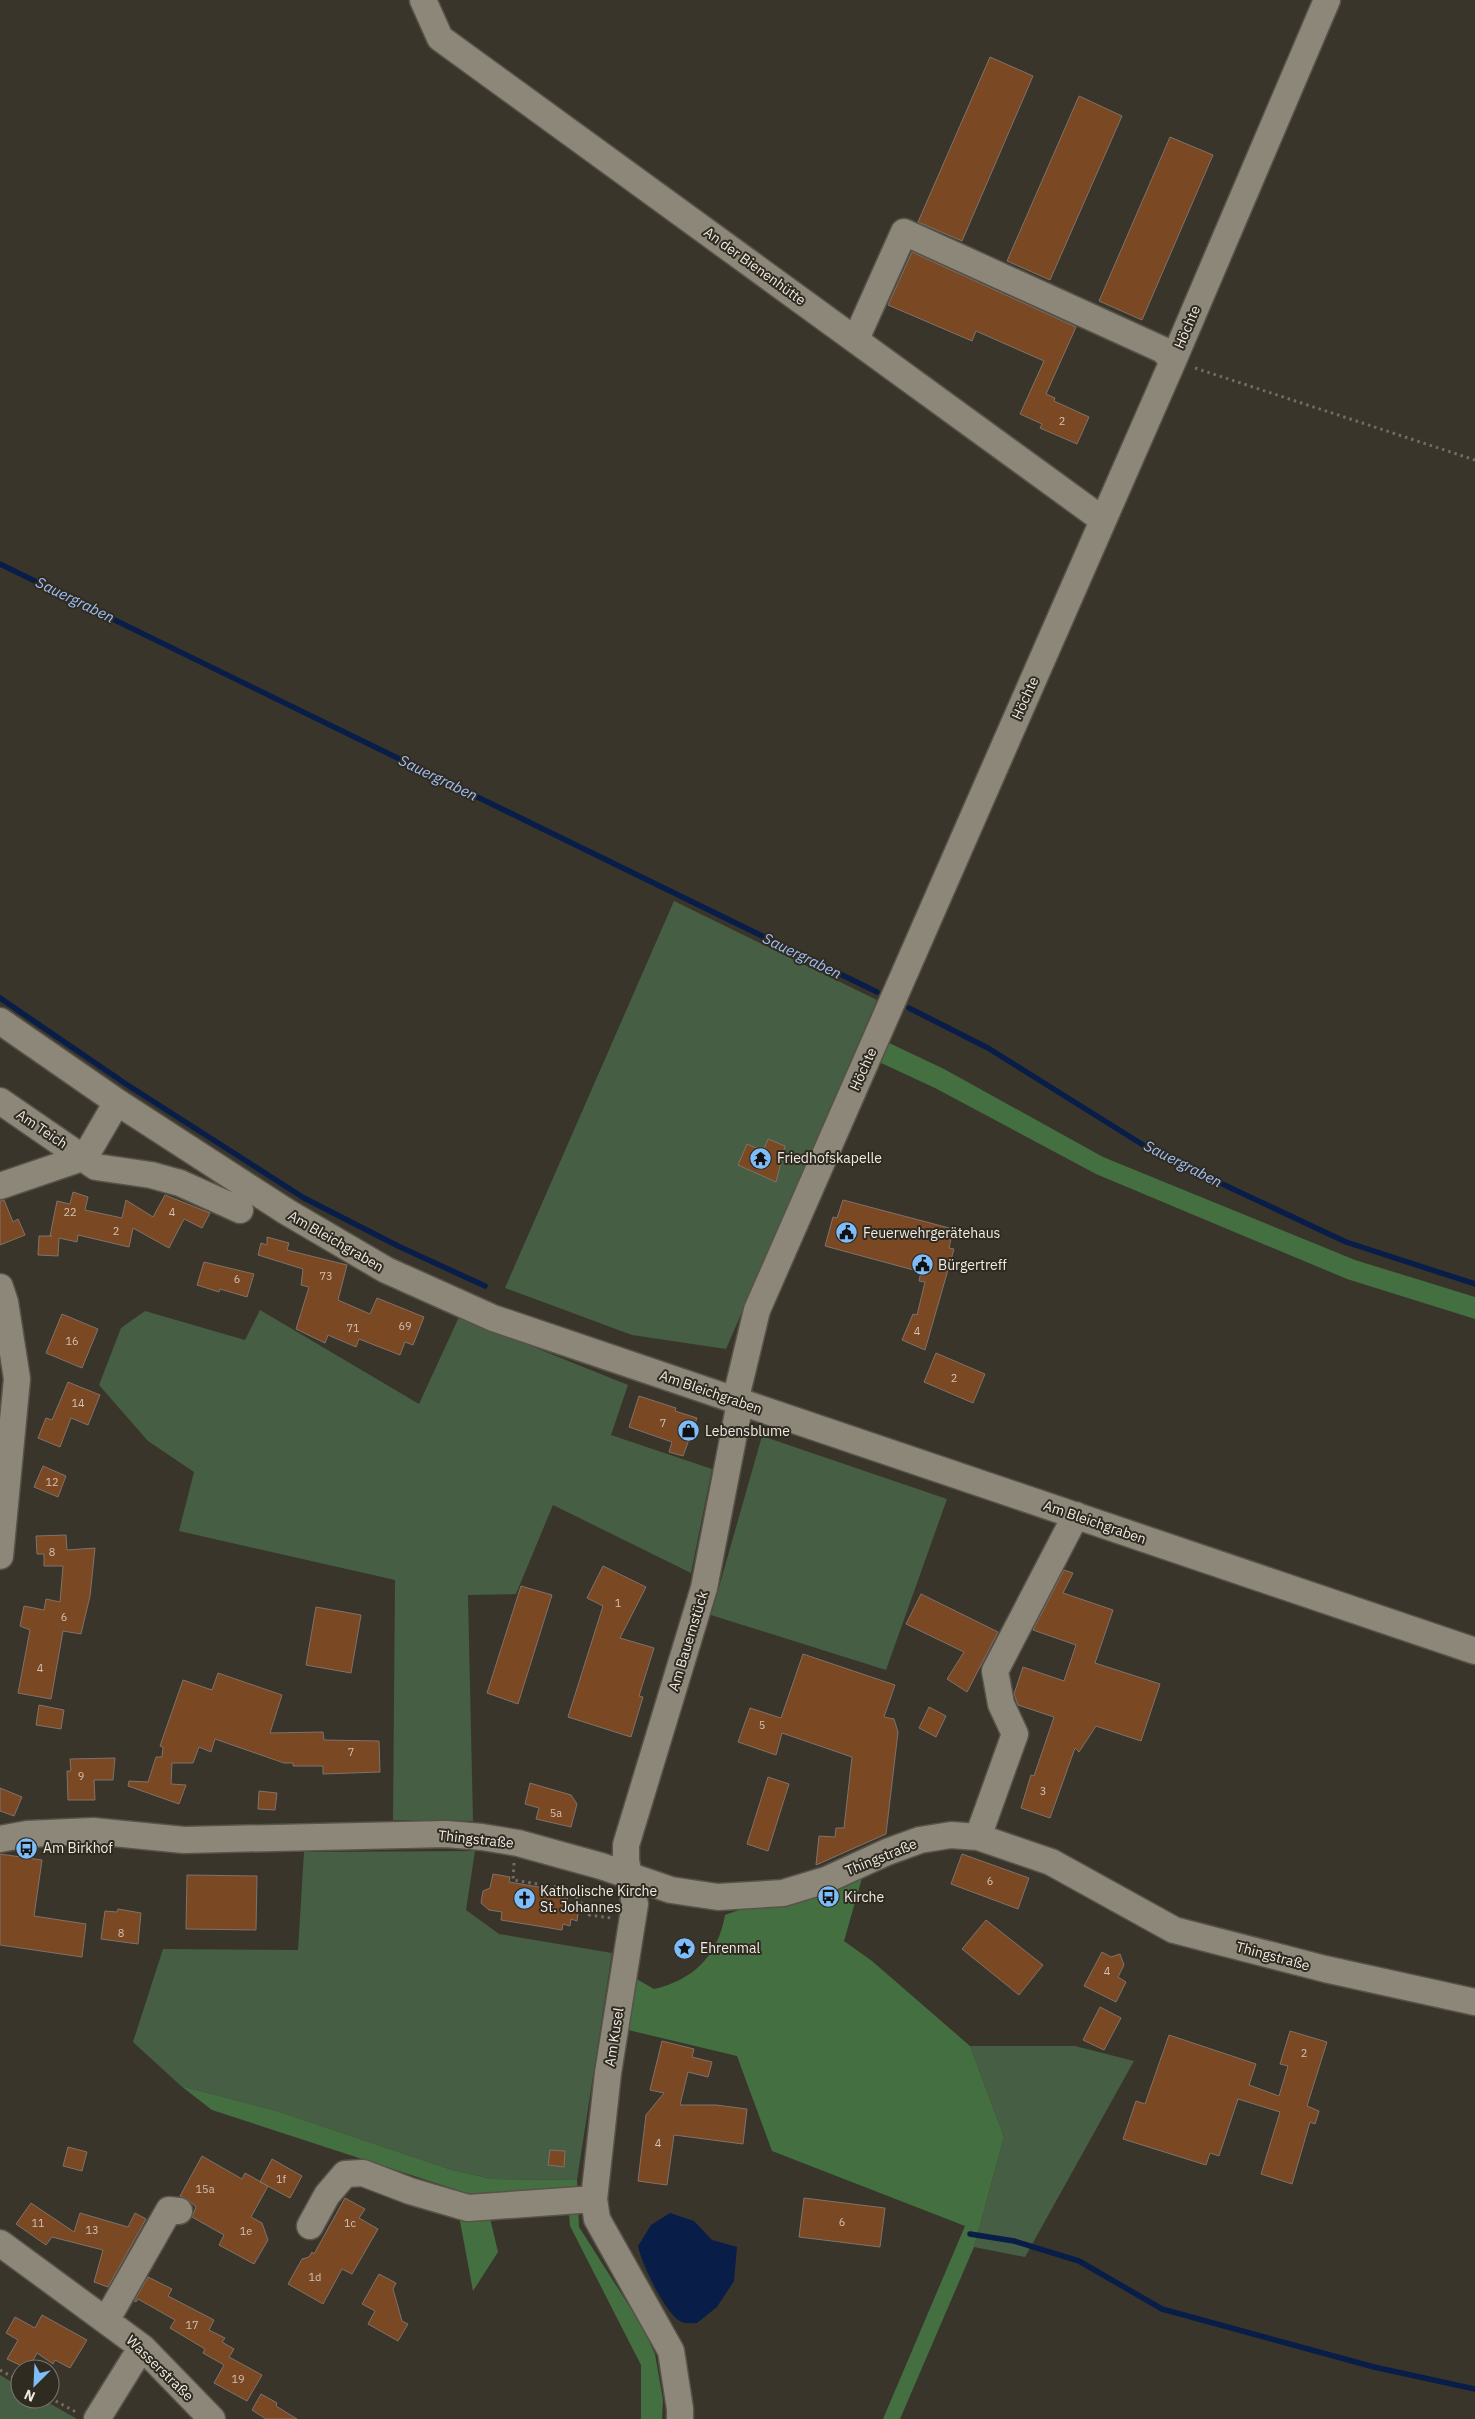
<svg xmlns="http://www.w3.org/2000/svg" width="1475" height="2419" font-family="'IBM Plex Sans',sans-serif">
<rect width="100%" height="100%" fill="#3a352a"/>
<path fill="#465e43" d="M674,901L877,1000L726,1349L632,1335L505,1288Z
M260,1310L419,1404L459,1317L628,1385L611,1435L712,1469L691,1573L553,1505L516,1594L468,1595L473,1821L393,1820L395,1580L179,1531L194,1472L148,1441L99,1385L121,1328L145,1311L245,1340Z
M762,1436L947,1499L886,1670L711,1615Z
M475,1851L466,1910L499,1934L612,1953L577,2180L492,2179L452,2170L277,2111L181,2086L133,2042L163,1949L298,1950L304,1852Z
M970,2046H1075L1134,2061L1025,2257L974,2247L1004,2137Z
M0,2375L20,2387V2399H42L77,2419H0Z"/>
<path fill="#446f41" d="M887,1042L944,1069L1103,1157L1355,1260L1475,1297V1319L1347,1279L1096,1174L935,1088L879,1062Z
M862,1878L844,1941L872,1961L970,2046L1004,2137L974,2247L900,2419H883L965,2226L772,2151L737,2056L624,2029L635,1978L654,1989C693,1980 718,1956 725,1915L750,1906Z
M181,2086L277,2111L452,2170L492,2179L577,2180L579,2227L642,2326L655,2354L663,2400L662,2419H641V2365L570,2226L567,2188L485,2197L498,2252L473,2291L454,2189L212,2110Z"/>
<path fill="#091d49" d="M670,2213L694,2221L712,2240L737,2247L734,2281L717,2307L697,2323C693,2323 686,2324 682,2322C666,2316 641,2262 638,2246L651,2225Z"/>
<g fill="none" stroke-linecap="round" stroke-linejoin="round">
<path stroke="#091d49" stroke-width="5.5" d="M0,564L877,992
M0,998L126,1084L304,1198L398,1246L485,1286
M909,1008L988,1048L1156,1153L1346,1242L1475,1284
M970,2234L1014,2241L1079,2261L1162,2309L1374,2367L1475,2389"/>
</g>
<path fill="#7b4824" stroke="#7f726a" d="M990,57L1033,76L962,241L918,222Z
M1079,96L1122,116L1050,280L1007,261Z
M1170,137L1213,155L1142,320L1099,301Z
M912,252L1076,327L1046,394L1055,398L1054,401L1089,417L1077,444L1040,428L1042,424L1020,414L1044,361L976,331L972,341L888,305Z
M768,1139L785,1146L776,1182L738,1165L747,1144L763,1151Z
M73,1192L88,1197L85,1210L122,1218L126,1200L153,1217L165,1195L210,1213L202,1228L184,1219L169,1248L133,1228L129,1247L78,1235L77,1242L59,1238L58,1256L38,1255L39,1236H52H50L57,1201L70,1204Z
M4,1200L13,1222L18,1219L25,1235L0,1245V1201Z
M843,1200L953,1229L949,1248L954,1249L925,1350L902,1340L913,1314L917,1315L925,1282L919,1281L921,1272L825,1246L833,1217L837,1218Z
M267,1237L289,1243L287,1250L347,1265L338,1300L370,1314L377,1298L424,1317L413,1345L405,1342L400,1355L359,1339L356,1347L328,1335L325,1343L296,1329L309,1287L301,1285L303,1269L258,1255L261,1243L267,1245Z
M204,1262L254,1274L247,1297L220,1289L219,1292L197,1285Z
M62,1314L98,1329L82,1368L46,1353Z
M936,1353L985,1374L973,1403L924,1382Z
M68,1382L100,1395L88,1425L71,1418L60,1447L38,1438L46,1418L52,1420Z
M639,1396L676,1408L675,1411L697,1418L683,1456L669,1452L672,1442L629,1427Z
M43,1466L66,1476L58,1497L34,1487Z
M66,1535L67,1550L95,1548L90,1596L81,1634L63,1631L51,1699L18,1693L30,1630L20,1626L24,1606L44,1610L46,1599L60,1602L63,1566H44V1554H37L36,1536Z
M603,1566L646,1587L620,1638L654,1648L639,1696L643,1697L631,1737L568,1717L603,1606L587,1598Z
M1064,1570L1073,1573L1063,1593L1113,1610L1095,1663L1160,1684L1141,1741L1096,1726L1079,1752L1075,1748L1050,1818L1021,1808L1031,1775L1034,1776L1054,1717L1018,1705L1014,1694L1023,1667L1064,1681L1076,1645L1033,1630Z
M521,1586L552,1595L518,1704L487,1693Z
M921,1594L998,1632L967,1692L947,1679L964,1652L906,1624Z
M316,1607L361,1615L351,1673L306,1665Z
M803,1654L895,1685L884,1717L894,1719L898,1732L886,1834L816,1865L819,1836L835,1837L836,1828H844L852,1757L782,1733L776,1755L738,1742L750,1708L781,1718Z
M218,1673L282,1695L270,1733L323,1732L324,1740L379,1741L380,1772L323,1774V1766H293V1763H284L215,1739L211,1752L199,1747L193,1763H172L171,1784L186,1785L179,1804L128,1786L129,1781L148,1782L156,1757H162L163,1747L160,1746L183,1680L212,1690Z
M39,1705L64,1710L61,1729L36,1725Z
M929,1707L946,1716L936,1737L919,1728Z
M115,1758L113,1780H94L95,1800H68L67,1771H71L70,1759Z
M768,1777L789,1784L768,1851L747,1844Z
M530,1783L571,1795L577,1804L571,1827L536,1819L539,1808L525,1804Z
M0,1788L22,1797L14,1816L0,1811Z
M259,1791L277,1793L275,1810L258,1809Z
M0,1854L42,1860L34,1916L86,1924L82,1957L0,1945Z
M962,1854L1029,1878L1018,1909L951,1884Z
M493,1874L510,1877L509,1882L568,1892L567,1904L579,1906L577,1921L571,1919L570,1926L563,1924L562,1930L501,1920L502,1912L489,1910L481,1903L483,1891L490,1888Z
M187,1875L257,1876L256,1930L186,1929Z
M118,1909L141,1913L138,1944L101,1939L105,1911L117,1912Z
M986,1920L1043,1965L1019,1995L962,1949Z
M1102,1952L1111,1957L1120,1954L1124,1965L1118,1977L1126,1982L1116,2002L1084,1986Z
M1100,2007L1121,2018L1104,2050L1083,2040Z
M1290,2031L1327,2042L1307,2106L1319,2111L1315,2124L1310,2122L1292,2184L1261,2174L1280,2112L1238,2099L1219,2156L1210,2153L1206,2165L1123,2139L1136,2101L1145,2104L1169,2035L1256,2064L1249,2085L1279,2096L1288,2066L1280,2064Z
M662,2041L694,2049L692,2057L712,2062L708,2077L688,2072L680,2105H716L747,2109L743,2144L674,2135L667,2185L638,2181L646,2115L664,2093L650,2090Z
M68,2147L87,2152L82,2171L63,2166Z
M550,2150L565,2151L564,2167L548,2165Z
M202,2156L242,2179L245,2173L268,2186L251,2217L262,2223L268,2240L254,2264L219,2245L224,2235L192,2217L196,2207L187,2199L180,2196Z
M272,2159L302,2176L290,2198L260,2182Z
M345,2198L365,2209L359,2218L378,2229L352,2274L342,2269L323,2304L288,2284L302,2259L309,2257L312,2252L314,2254Z
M804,2198L885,2208L880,2247L799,2237Z
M31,2203L74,2232L80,2213L128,2227L135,2213L146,2219L108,2287L94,2282L103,2250L52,2237L46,2245L16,2224Z
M379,2274L396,2283L393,2289L402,2321L408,2324L398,2341L368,2324L375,2311L362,2304Z
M148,2277L172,2289L168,2296L214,2320L209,2330L225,2338L222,2342L234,2349L229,2357L262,2375L247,2401L214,2383L224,2365L203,2353L205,2349L170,2328L175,2320L138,2299L136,2302L134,2301Z
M42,2315L87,2340L70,2368L55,2360L53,2364L37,2353L28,2369L7,2359L18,2340L6,2333L15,2317L35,2328Z
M261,2394L277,2403L276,2406L297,2419H266L252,2410Z"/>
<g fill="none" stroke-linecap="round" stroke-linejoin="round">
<defs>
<path id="minor" d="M423,0L440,38L1103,520
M856,339L904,232L1163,350L1173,361
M0,1021L117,1102L287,1212L386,1270L493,1318L1475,1651
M0,1101L96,1167L151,1175L180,1183L240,1210
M0,1186L85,1157L117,1102
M0,1287L5,1302L17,1379L0,1556
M978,1837L1015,1734L1001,1704L995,1671L1076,1515
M0,1839L27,1834L93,1831L184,1840L446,1834L482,1837L518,1843L601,1866L671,1890L718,1897L783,1893L826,1880L887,1852L920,1840L951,1835L978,1837L1051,1862L1174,1930L1325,1969L1475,2002
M310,2226L327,2195L345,2174L363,2173L410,2191L468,2208L594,2199
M0,2243L143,2348L212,2419
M107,2319L169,2210L179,2211
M97,2419L133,2361L143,2348
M680,2419V2409L671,2351L597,2219L594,2199L608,2073L635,1904L626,1861V1845L704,1588L738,1413V1389L757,1310L1173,361L1327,0"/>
</defs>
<use href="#minor" stroke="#575349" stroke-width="29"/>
<path stroke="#716d63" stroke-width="3" stroke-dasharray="2.5 4" stroke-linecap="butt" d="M1195,368L1475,460
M514,1863L513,1880L569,1889L583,1905L590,1906L589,1915L611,1918
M0,2370L20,2381
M50,2398L76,2412"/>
<use href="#minor" stroke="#8d877a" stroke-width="26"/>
</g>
<defs>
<symbol id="temple-disc" viewBox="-11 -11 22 22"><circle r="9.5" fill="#7ebdf9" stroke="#302b20"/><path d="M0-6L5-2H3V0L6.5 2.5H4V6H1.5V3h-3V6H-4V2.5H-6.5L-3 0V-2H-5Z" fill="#111"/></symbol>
<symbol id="civic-disc" viewBox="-11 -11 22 22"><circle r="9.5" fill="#7ebdf9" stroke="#302b20"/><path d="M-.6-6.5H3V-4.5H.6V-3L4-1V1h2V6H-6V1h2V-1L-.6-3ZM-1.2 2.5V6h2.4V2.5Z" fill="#111"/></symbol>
<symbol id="shop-disc" viewBox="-11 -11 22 22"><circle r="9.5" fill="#7ebdf9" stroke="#302b20"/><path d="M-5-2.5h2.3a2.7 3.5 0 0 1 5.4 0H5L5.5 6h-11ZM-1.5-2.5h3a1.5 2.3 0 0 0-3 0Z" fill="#111"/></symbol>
<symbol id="bus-disc" viewBox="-11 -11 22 22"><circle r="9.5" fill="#7ebdf9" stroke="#302b20"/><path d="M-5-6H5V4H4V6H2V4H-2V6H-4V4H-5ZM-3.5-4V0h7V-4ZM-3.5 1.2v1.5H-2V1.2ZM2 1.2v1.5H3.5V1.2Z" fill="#111"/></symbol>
<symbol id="church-disc" viewBox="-11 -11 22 22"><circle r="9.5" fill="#7ebdf9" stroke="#302b20"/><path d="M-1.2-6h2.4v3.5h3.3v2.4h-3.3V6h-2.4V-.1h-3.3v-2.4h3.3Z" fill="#111"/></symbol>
<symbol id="sight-disc" viewBox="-11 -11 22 22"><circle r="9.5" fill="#7ebdf9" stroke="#302b20"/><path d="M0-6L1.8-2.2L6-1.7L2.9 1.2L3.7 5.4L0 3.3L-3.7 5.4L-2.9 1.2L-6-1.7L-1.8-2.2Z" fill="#111"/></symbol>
</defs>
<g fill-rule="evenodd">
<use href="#temple-disc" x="748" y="1146" width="25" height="25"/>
<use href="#civic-disc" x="834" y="1220" width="25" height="25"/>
<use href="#civic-disc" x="910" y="1252" width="25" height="25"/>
<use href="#shop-disc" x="676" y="1418" width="25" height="25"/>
<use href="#bus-disc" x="14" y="1836" width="25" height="25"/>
<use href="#bus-disc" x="816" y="1884" width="25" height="25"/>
<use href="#church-disc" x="512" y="1886" width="25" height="25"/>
<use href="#sight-disc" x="672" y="1936" width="25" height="25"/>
</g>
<g text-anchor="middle" stroke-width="4" stroke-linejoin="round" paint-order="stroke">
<g font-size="11" fill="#d2c2b4">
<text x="1062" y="425">2</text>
<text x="70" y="1216">22</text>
<text x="172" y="1216">4</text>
<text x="116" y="1235">2</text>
<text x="326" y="1280">73</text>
<text x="237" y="1283">6</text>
<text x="405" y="1330">69</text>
<text x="353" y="1332">71</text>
<text x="917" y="1335">4</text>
<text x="72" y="1345">16</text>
<text x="954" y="1382">2</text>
<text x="78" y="1407">14</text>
<text x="663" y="1427">7</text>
<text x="52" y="1486">12</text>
<text x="52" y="1556">8</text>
<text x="618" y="1607">1</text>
<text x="64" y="1621">6</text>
<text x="40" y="1672">4</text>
<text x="762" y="1729">5</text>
<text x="351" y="1756">7</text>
<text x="81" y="1780">9</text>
<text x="1043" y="1795">3</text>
<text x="556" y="1817">5a</text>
<text x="990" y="1885">6</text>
<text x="121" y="1937">8</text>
<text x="1107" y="1975">4</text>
<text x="1304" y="2057">2</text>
<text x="658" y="2147">4</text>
<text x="281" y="2183">1f</text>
<text x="205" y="2193">15a</text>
<text x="842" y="2226">6</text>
<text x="38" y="2227">11</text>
<text x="350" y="2227">1c</text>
<text x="92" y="2234">13</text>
<text x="246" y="2235">1e</text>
<text x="315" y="2281">1d</text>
<text x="192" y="2329">17</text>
<text x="238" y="2383">19</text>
</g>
<g font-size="14" fill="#efebe4" stroke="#302b20">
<text transform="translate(755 266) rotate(36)" y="5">An der Bienenhütte</text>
<text transform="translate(1187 327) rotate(-67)" y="5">Höchte</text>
<text transform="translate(1025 698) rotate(-66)" y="5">Höchte</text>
<text transform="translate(863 1069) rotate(-66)" y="5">Höchte</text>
<text transform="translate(42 1129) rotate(34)" y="5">Am Teich</text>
<text transform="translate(336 1241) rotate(30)" y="5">Am Bleichgraben</text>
<text transform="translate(711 1392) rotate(19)" y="5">Am Bleichgraben</text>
<text transform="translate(1095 1522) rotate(19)" y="5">Am Bleichgraben</text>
<text transform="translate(688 1641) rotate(-73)" y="5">Am Bauernstück</text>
<text transform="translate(476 1839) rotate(6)" y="5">Thingstraße</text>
<text transform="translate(881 1857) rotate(-22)" y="5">Thingstraße</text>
<text transform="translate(1273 1956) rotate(15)" y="5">Thingstraße</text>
<text transform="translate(614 2037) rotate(-81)" y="5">Am Kusel</text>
<text transform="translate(160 2368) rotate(44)" y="5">Wasserstraße</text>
</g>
<g font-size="14" fill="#efebe4" stroke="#302b20" text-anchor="start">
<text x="777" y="1163">Friedhofskapelle</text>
<text x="863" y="1238">Feuerwehrgerätehaus</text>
<text x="938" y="1270">Bürgertreff</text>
<text x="705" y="1436">Lebensblume</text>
<text x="43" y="1853">Am Birkhof</text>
<text x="540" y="1896">Katholische Kirche<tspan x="540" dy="16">St. Johannes</tspan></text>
<text x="844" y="1902">Kirche</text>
<text x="700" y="1953">Ehrenmal</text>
</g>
<g font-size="15" font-style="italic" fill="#a0c0fc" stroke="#302b20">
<text transform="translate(75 600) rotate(26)" y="5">Sauergraben</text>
<text transform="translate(438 778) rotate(26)" y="5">Sauergraben</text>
<text transform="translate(802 956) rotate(26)" y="5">Sauergraben</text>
<text transform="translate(1183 1164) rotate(27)" y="5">Sauergraben</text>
</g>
</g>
<g transform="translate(35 2384) rotate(204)"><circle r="24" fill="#302b20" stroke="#7c786e"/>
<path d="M0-4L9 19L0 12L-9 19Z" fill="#7ebdf9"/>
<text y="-8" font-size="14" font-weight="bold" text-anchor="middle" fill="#efebe4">N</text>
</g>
</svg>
